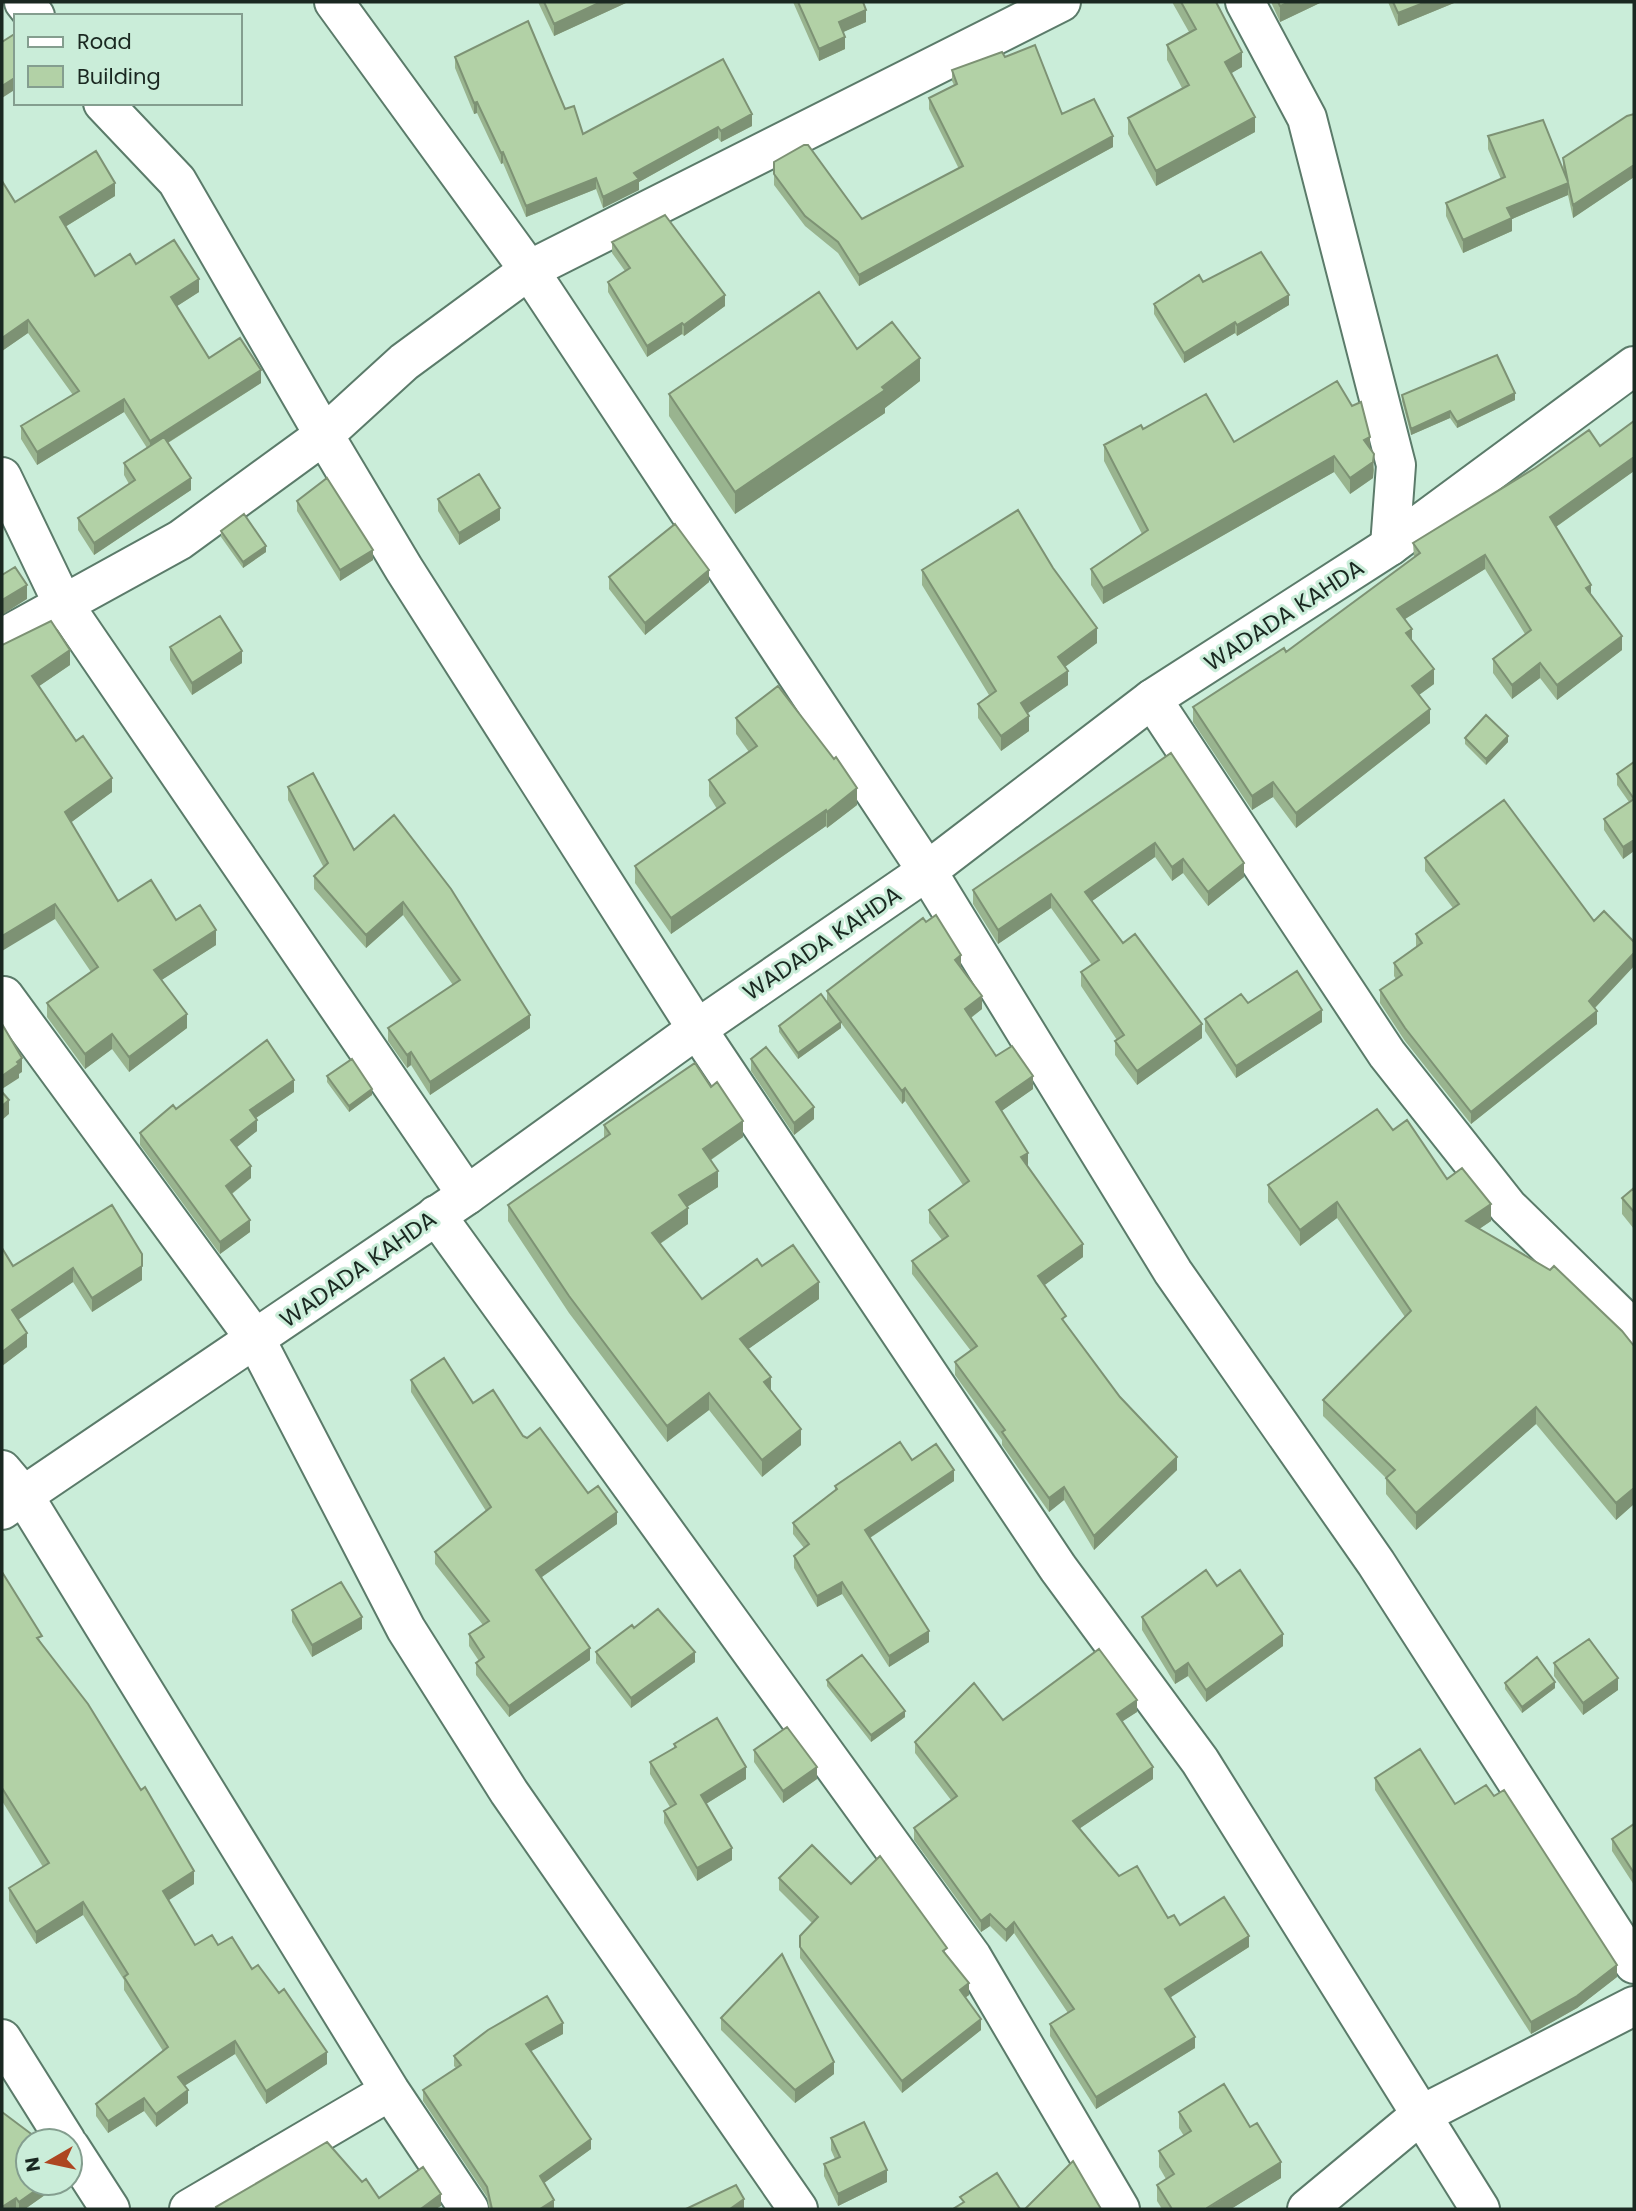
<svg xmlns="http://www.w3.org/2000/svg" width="1636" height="2211" font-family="Poppins,sans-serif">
<rect width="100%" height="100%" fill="#caedd9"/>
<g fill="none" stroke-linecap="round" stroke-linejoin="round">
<defs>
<path id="minor" d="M24,2L35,16
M334,2L529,270L927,871L1173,1272L1376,1563L1634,1964
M1245,2L1307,118L1396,465L1390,546
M103,103L177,181L324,435L404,362L529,270L1061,2
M2,477L62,602L467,1195
M2,638L180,540L324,435L404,569L697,1029L1058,1568L1200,1761L1480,2209
M1152,699L1387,1054L1508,1207L1634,1330
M4,996L256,1340L406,1629L509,1792L798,2209
M436,1215L972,1957L1120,2209
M2,1470L24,1496L390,2091L469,2209
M2,2039L66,2141
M70,2147L110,2209
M189,2209L390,2091
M1307,2209L1419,2116L1634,2006"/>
<path id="secondary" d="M2,1510L467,1195L697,1029L927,871L1152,699L1390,546L1634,366"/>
</defs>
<use href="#minor" stroke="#5b7b6a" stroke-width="42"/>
<use href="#secondary" stroke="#5b7b6a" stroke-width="42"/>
<use href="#minor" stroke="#fff" stroke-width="38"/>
<use href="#secondary" stroke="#fff" stroke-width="38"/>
</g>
<path fill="#99b48f" d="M538,2H628L554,36Z
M793,2H863L866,22L843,32L845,49L819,61Z
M1172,2H1216L1242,67L1231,73L1255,132L1156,186L1128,134V118L1182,88L1167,60V45L1189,32Z
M1271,2H1322L1280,22Z
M1388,2H1454V3L1398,26Z
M455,57L565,109L583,134L752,126L721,142L718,138L639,182V190L603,208L596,189L526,217L503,163L501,164L477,113L474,114L455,68Z
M1005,57L1062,114L1113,147L859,286L838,253L805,226L774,185V162L862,219L959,169L929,109V98L954,85L952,81V70Z
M1634,114V177L1573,218L1568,195L1512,219V231L1463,253L1446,216V203L1501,179L1488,149V136L1563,169V158Z
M2,181L15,202L115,196L65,227L95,276L136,264L199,292L177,306L209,358L261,383L168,443L191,490L94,555L78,530V518L129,484L124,475V463L147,448L124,412L37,465L21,439V426L73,395L28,333L2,351Z
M612,242L725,306L684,336L682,334L647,357L608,292V282L625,271L612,253Z
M1203,282L1289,305L1237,336L1235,333L1184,363L1154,314V304Z
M857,349L920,381L885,408V413L735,514L669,416V394Z
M1402,395L1515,400L1457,428L1450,418L1411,435L1402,401Z
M1634,421V471L1556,527L1591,595L1622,650L1557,700L1540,678L1512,699L1493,673V659L1525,634L1485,569L1405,619L1412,640L1434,684L1419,695L1430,723L1296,828L1273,797L1252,810L1193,722V707L1286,652L1414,558L1413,543L1600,446Z
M1143,429L1234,442L1370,449L1374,470L1373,478L1350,494L1334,472L1103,604L1091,585V569L1142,534L1104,461V445Z
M438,499L500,520L459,545L438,511Z
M297,501L373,560L340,581L297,511Z
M221,531L266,552L243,568L221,537Z
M922,570L1097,643L1065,667L1068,685L1027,713L1029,731L1001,751L978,718V704L989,695L922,585Z
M609,577L709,582L645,635L609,589Z
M2,645L70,665L39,686L112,792L71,822L118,901L176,920L216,945L161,980L187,1028L129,1072L112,1049L85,1069L47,1017V1003L91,972L55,919Z
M170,647L242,663L192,695L170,660Z
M736,718L857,805L827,828L826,826L671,934L635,883V866L717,809L709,796V780L749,752L736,734Z
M1465,738L1508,742L1486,765L1465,744Z
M1171,753L1244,877L1208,906L1183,873L1172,881L1155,857L1092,901L1123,943L1202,1038L1137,1085L1115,1055V1041L1117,1040L1081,986V972L1092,965L1051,908L998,944L973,904V890Z
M1634,762V851L1623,859L1604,830V819L1629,802L1617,785V774Z
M288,787L354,850L530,1028L430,1095L411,1065L407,1068L388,1041V1028L453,985L403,915L366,948L314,889V876L324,868L288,800Z
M1425,858L1594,921L1634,966L1595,1008L1597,1024L1471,1124L1405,1041L1380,1003V990L1396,979L1394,976V963L1416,947V934L1453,908L1425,871Z
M961,968L982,1009L971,1018L996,1056L1033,1089L1001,1111L1028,1166L1027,1167L1083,1257L1044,1285L1066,1324L1120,1397L1177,1470L1094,1550L1064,1500L1049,1512L1002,1445V1440L955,1375V1362L971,1351L912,1274V1261L942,1240L929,1223V1210L963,1185L905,1101L902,1104L841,1023V1028L798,1059L779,1032V1026L827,1003V991Z
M1205,1019L1322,1022L1236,1078L1205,1031Z
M751,1059L814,1119L794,1135L751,1071Z
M327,1076L372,1095L349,1112L327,1082Z
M294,1092L256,1118L257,1131L236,1147L251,1178L232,1194L250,1232L220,1254L140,1145V1133L176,1109Z
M604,1125L743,1137L711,1160L718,1187L687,1207L688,1224L660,1244L702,1299L762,1266L819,1299L748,1349L801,1445L762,1477L709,1410L667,1442L569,1313L508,1221V1205L604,1139Z
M1393,1130L1491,1221L1479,1229L1634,1346V1504L1616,1520L1536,1424L1416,1530L1386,1494V1478L1323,1416V1400L1405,1317L1337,1218L1300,1246L1268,1202V1185Z
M1634,1188V1229L1622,1214V1198Z
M112,1205L142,1280L92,1312L73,1282L18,1319L27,1347L2,1366V1248L13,1266Z
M411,1380L473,1403L523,1436L588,1493L617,1524L542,1577L590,1660L509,1717L476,1675V1663L479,1661L469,1646V1634L483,1625L435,1564V1552L486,1511L411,1392Z
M912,1460L954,1481L870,1538L929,1642L889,1667L842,1594L817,1607L794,1568V1556L804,1548L793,1534V1523L835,1490V1486Z
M2,1572L42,1644L194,1884L168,1900L195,1945H218L252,1969L327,2064L266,2104L235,2054L185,2085L188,2103L156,2127L144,2111L108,2133L96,2116V2104L163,2051L124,1990V1980L83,1915L36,1944L9,1901V1888L43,1867L2,1801Z
M292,1610L362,1629L312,1657L292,1622Z
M1142,1617L1283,1646L1206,1702L1188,1676L1175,1684L1142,1630Z
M634,1628L695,1662L631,1708L596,1663V1652Z
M1554,1663L1618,1690L1583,1715L1554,1676Z
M827,1680L905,1717L871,1742L827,1686Z
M1505,1683L1555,1688L1522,1713L1505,1689Z
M1137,1712L1122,1721L1153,1779L1080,1828L1119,1876L1168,1918L1180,1925L1249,1947L1170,1997L1195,2048L1096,2109L1050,2036V2024L1068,2013L1014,1933L1006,1942L990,1926L981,1932L914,1840V1828L951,1800L915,1753V1742L1003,1720Z
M674,1744L746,1779L706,1804L732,1860L697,1881L664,1823V1811L670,1807L650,1774V1762L674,1748Z
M754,1750L817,1779L783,1803L754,1762Z
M1375,1778L1455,1804L1617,1977L1577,2008L1531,2034L1375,1790Z
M1634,1824V1885L1612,1851V1839Z
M779,1878L851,1884L947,1956L969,1995L965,1997L981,2030L902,2093L800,1958V1936L812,1923L779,1890Z
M721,2018L834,2074L795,2103L721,2030Z
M563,2034L531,2051L591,2149L544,2183L554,2209H489L487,2197L423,2101V2090L456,2068L454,2066V2056Z
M2,2112L38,2139V2141H28V2183H52V2190L25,2209H2Z
M1179,2112L1281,2178L1231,2209H1162L1157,2201V2185L1166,2179L1159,2167V2151L1184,2136L1179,2128Z
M831,2138L887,2182L838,2206L824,2176V2164L835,2159L831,2150Z"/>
<path fill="#7d9274" d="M601,2H628L554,36V24Z
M1290,2H1322L1280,22V6Z
M1426,2H1454V3L1398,26V13Z
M866,10V22L839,34V22Z
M845,37V49L819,61V49Z
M1242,52V67L1225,77V62Z
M16,77V89L2,98V86Z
M477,102V113L474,114V103Z
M752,114V126L721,142V131Z
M1255,117V132L1156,186V171Z
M718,127V138L639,182V190L603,208V197L634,173Z
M1113,136V147L859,286V275Z
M503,152V163L501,164V153Z
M1634,165V177L1573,218V205Z
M596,178V189L526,217V206Z
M115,183V196L60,230V217Z
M1568,183V195L1512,219V231L1463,253V240L1507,208Z
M199,279V292L171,310V297Z
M725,295V306L684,336V325Z
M1289,295V305L1237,336V325Z
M28,320V333L2,351V338Z
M1235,322V333L1184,363V353Z
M682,323V334L647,357V346Z
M920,358V381L885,408V413L735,514V492L882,387Z
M261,370V383L150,454V441Z
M1515,393V400L1457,428V422Z
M124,399V412L37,465V452Z
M1450,411V418L1411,435V429Z
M1370,437V453L1364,440Z
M1374,454L1373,478L1350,494V478Z
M1334,456V472L1103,604V588Z
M1634,457V471L1550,531V517Z
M191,478V490L94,555V543Z
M500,508V520L459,545V533Z
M266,546V552L243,568V562Z
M373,550V560L340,581V570Z
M1485,555V569L1397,624V609Z
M709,570V582L645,635V623Z
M27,585V599L2,615V600Z
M1591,585V599L1586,588Z
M1097,628V643L1058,672V657Z
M1412,629V643L1406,633Z
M1622,636V650L1557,700V685Z
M70,650V665L32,691V676Z
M242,651V663L192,695V683Z
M1540,663V678L1512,699V685Z
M1434,669V684L1412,700V686Z
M1068,671V685L1021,718V703Z
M1430,709V723L1296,828V813Z
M1029,716V731L1001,751V736Z
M1508,736V742L1486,765V759Z
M112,778V792L65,827V812Z
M1273,782V797L1252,810V796Z
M857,788V805L827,828V812Z
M826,810V826L671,934V918Z
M1634,840V851L1623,859V847Z
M1155,843V857L1085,906V892Z
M1183,859V873L1172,881V867Z
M1244,863V877L1208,906V892Z
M1051,894V908L998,944V930Z
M403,902V915L366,948V935Z
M55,904V919L2,951V936Z
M216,930V945L154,985V970Z
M1634,953V966L1589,1014V1001Z
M961,955V969L955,960Z
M982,996V1009L965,1022V1009Z
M1322,1010V1022L1236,1078V1066Z
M1597,1011V1024L1471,1124V1112Z
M187,1014V1028L129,1072V1057Z
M530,1015V1028L430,1095V1082Z
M841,1022V1028L798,1059V1053Z
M1202,1024V1038L1137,1085V1071Z
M112,1034V1049L85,1069V1054Z
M411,1052V1065L407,1068V1055Z
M22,1058V1072L19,1074V1078L2,1089V1076Z
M1033,1076V1089L996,1115V1102Z
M294,1080V1092L250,1122V1110Z
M905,1088V1101L902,1104V1091Z
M372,1089V1095L349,1112V1106Z
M9,1100V1114L2,1120V1106Z
M814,1107V1119L794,1135V1123Z
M257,1120V1131L231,1152V1140Z
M743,1121V1137L703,1165V1149Z
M1028,1153V1166L1021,1171V1157Z
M251,1166V1178L226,1198V1186Z
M718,1171V1187L679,1212V1195Z
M1337,1202V1218L1300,1246V1230Z
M1491,1204V1221L1466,1238V1221Z
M688,1208V1224L652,1249V1233Z
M250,1220V1232L220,1254V1242Z
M1083,1244V1257L1038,1290V1276Z
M142,1266V1280L92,1312V1298Z
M73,1268V1282L12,1324V1310Z
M819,1282V1299L740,1355V1339Z
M27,1333V1347L2,1366V1352Z
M771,1377V1393L764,1382Z
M709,1393V1410L667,1442V1426Z
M1536,1407V1424L1416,1530V1513Z
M801,1429V1445L762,1477V1460Z
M1177,1457V1470L1094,1550V1536Z
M954,1470V1481L865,1541V1530Z
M1064,1487V1500L1049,1512V1498Z
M1634,1488V1504L1616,1520V1503Z
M617,1512V1524L536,1581V1570Z
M842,1582V1594L817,1607V1596Z
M362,1617V1629L312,1657V1645Z
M929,1631V1642L889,1667V1656Z
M1283,1634V1646L1206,1702V1690Z
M590,1648V1660L509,1717V1706Z
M695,1652V1662L631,1708V1698Z
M1188,1663V1676L1175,1684V1672Z
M1618,1678V1690L1583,1715V1703Z
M1555,1682V1688L1522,1713V1707Z
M1137,1700V1712L1117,1725V1714Z
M905,1711V1717L871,1742V1735Z
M746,1767V1779L701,1807V1795Z
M817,1767V1779L783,1803V1791Z
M1153,1767V1779L1073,1833V1821Z
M732,1848V1860L697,1881V1868Z
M194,1871V1884L163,1904V1891Z
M83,1902V1915L36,1944V1932Z
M990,1914V1926L981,1932V1921Z
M1014,1922V1933L1006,1942V1930Z
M1249,1936V1947L1165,2001V1989Z
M1617,1965V1977L1577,2008L1531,2034V2022Z
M969,1983V1995L960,2002V1990Z
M981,2019V2030L902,2093V2081Z
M563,2023V2034L526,2054V2044Z
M1195,2037V2048L1096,2109V2097Z
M235,2041V2054L178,2090V2077Z
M327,2052V2064L266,2104V2091Z
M834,2062V2074L795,2103V2090Z
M188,2090V2103L156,2127V2114Z
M144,2098V2111L108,2133V2121Z
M591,2139V2149L540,2186V2176Z
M1281,2162V2178L1231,2209H1207Z
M887,2170V2182L838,2206V2194Z
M46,2183H52V2190L25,2209H19V2202Z
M441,2194V2206L436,2209H422V2208Z
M16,2198V2209H2V2207Z
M744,2199V2209H730Z
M554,2200V2209H540Z"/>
<path fill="#b2d1a6" stroke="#7d9274" stroke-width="2" d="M544,2H601L554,24Z
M798,2H863L866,10L839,22L845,37L819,49Z
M1181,2H1216L1242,52L1225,62L1255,117L1156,171L1128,118L1189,85L1167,45L1196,29Z
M1278,2H1290L1280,6Z
M1393,2H1426L1398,13Z
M528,21L565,109L574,106L583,134L723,59L752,114L721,131L718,127L634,173L639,179L603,197L596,178L526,206L503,152L501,153L477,102L474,103L455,57Z
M16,33V77L2,86V42Z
M1035,45L1062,114L1094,99L1113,136L859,275L838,242L805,216L774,174V162L804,145H808L862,219L963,166L929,98L957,84L952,70L1002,52L1005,57Z
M1634,114V165L1573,205L1568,183L1507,208L1512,218L1463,240L1446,203L1505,177L1488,136L1543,120L1568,182L1563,158L1627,116Z
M96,151L115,183L60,217L95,276L130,254L136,264L174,240L199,279L171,297L209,358L240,338L261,370L150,441L124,399L37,452L21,426L79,391L28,320L2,338V181L15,202Z
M665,215L725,295L684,325L682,323L647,346L608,282L630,268L612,242Z
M1261,252L1289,295L1237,325L1235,322L1184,353L1154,304L1199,275L1203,282Z
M819,292L857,349L892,322L920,358L882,387L885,390L735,492L669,394Z
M1497,355L1515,393L1457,422L1450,411L1411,429L1402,395Z
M1337,381L1352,406L1361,402L1370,437L1364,440L1374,454L1373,462L1350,478L1334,456L1103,588L1091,569L1148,530L1104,445L1141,425L1143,429L1206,394L1234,442Z
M1634,421V457L1550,517L1591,585L1586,588L1622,636L1557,685L1540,663L1512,685L1493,659L1531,630L1485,555L1397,609L1412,629L1406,633L1434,669L1412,686L1430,709L1296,813L1273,782L1252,796L1193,707L1284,648L1286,652L1420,553L1413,543L1535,468L1589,430L1600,446Z
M164,437L191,478L94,543L78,518L135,480L124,463Z
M479,474L500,508L459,533L438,499Z
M327,478L373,550L340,570L297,501Z
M1018,510L1053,568L1097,628L1058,657L1068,671L1021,703L1029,716L1001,736L978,704L996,691L922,570Z
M244,514L266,546L243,562L221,531Z
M675,524L709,570L645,623L609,577Z
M15,567L27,585L2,600V575Z
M220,616L242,651L192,683L170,647Z
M51,621L70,650L32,676L76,741L83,736L112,778L65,812L118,901L151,880L176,920L200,905L216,930L154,970L187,1014L129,1057L112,1034L85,1054L47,1003L98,967L55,904L2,936V645Z
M778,686L834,759L836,757L857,788L827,812L826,810L671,918L635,866L725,803L709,780L757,746L736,718Z
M1486,715L1508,736L1486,759L1465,738Z
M1171,753L1244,863L1208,892L1183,859L1172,867L1155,843L1085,892L1123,943L1135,934L1202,1024L1137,1071L1115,1041L1124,1035L1081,972L1099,960L1051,894L998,930L973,890Z
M1634,762V840L1623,847L1604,819L1634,799L1617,774Z
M313,773L354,850L394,815L451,889L530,1015L430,1082L411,1052L407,1055L388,1028L460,980L403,902L366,935L314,876L328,863L288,787Z
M1504,800L1594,921L1604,911L1634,942V953L1589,1001L1597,1011L1471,1112L1405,1028L1380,990L1402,975L1394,963L1422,943L1416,934L1459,904L1425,858Z
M936,915L961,955L955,960L982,996L965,1009L996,1056L1012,1046L1033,1076L996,1102L1028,1153L1021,1157L1083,1244L1038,1276L1066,1316L1062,1319L1120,1397L1177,1457L1094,1536L1064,1487L1049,1498L1002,1432L1005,1430L955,1362L977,1346L912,1261L948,1236L929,1210L969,1181L905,1088L902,1091L827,991L923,918L926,922Z
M1297,971L1322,1010L1236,1066L1205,1019L1241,994L1248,1003Z
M821,994L841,1022L798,1053L779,1026Z
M2,1024L22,1058L17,1062L19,1064L2,1076Z
M267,1040L294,1080L250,1110L257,1120L231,1140L251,1166L226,1186L250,1220L220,1242L140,1133L173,1105L176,1109Z
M766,1047L814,1107L794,1123L751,1059Z
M352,1059L372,1089L349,1106L327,1076Z
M695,1063L711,1087L717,1082L743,1121L703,1149L718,1171L679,1195L688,1208L652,1233L702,1299L757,1259L762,1266L793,1245L819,1282L740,1339L771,1377L764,1382L801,1429L762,1460L709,1393L667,1426L569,1296L508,1205L610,1134L604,1125Z
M2,1092L9,1100L2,1106Z
M1377,1109L1393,1130L1407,1120L1447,1179L1462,1168L1491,1204L1466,1221L1550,1270L1554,1266L1622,1331L1634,1346V1488L1616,1503L1536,1407L1416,1513L1386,1478L1395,1470L1323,1400L1411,1311L1337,1202L1300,1230L1268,1185Z
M1634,1188V1212L1622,1198Z
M112,1205L142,1254V1266L92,1298L73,1268L12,1310L27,1333L2,1352V1248L13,1266Z
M444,1358L473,1403L493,1390L523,1436L527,1438L540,1428L588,1493L598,1486L617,1512L536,1570L590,1648L509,1706L476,1663L484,1657L469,1634L489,1621L435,1552L491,1507L411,1380Z
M900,1442L912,1460L936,1444L954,1470L865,1530L929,1631L889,1656L842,1582L817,1596L794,1556L809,1544L793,1523L837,1489L835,1486Z
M1206,1570L1217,1586L1240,1570L1283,1634L1206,1690L1188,1663L1175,1672L1142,1617Z
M2,1572L42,1636L37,1638L88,1704L141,1790L145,1787L194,1871L163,1891L195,1945L212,1935L218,1945L232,1937L252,1969L258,1965L279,1993L284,1989L327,2052L266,2091L235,2041L178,2077L188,2090L156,2114L144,2098L108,2121L96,2104L168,2047L124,1977L128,1974L83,1902L36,1932L9,1888L49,1863L2,1788Z
M341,1582L362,1617L312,1645L292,1610Z
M658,1609L695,1652L631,1698L596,1652L632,1625L634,1628Z
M1589,1639L1618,1678L1583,1703L1554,1663Z
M1099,1649L1137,1700L1117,1714L1153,1767L1073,1821L1119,1876L1137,1866L1168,1918L1174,1915L1180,1925L1224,1897L1249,1936L1165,1989L1195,2037L1096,2097L1050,2024L1074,2009L1014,1922L1006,1930L990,1914L981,1921L914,1828L957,1796L915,1742L974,1683L1003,1720Z
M862,1655L905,1711L871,1735L827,1680Z
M1537,1657L1555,1682L1522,1707L1505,1683Z
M717,1718L746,1767L701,1795L732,1848L697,1868L664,1811L676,1804L650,1762L676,1747L674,1744Z
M787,1727L817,1767L783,1791L754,1750Z
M1420,1749L1455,1804L1486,1785L1494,1796L1504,1790L1617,1965L1577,1996L1531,2022L1375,1778Z
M1634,1824V1873L1612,1839Z
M812,1845L851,1884L880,1856L947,1948L943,1951L969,1983L960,1990L981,2019L902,2081L800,1947V1936L818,1917L779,1878Z
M782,1954L834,2062L795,2090L721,2018Z
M547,1996L563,2023L526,2044L591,2139L540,2176L554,2200L540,2209H492L487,2187L423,2090L461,2065L454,2056L488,2030Z
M1224,2084L1250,2127L1257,2123L1281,2162L1207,2208V2209H1172L1157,2185L1174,2174L1159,2151L1191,2131L1179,2112Z
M2,2112L38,2139L36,2141H28V2183H46L19,2202L16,2198L2,2207Z
M864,2122L887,2170L838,2194L824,2164L840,2157L831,2138Z
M327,2142L362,2182L366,2179L379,2198L423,2167L441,2194L422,2208L423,2209H217L216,2207Z
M1073,2161L1101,2209H1025Z
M997,2173L1020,2209H953L964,2202L960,2197Z
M736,2185L744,2199L730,2209H686Z"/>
<g text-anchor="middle" stroke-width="6" stroke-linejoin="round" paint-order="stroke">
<g font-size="23" fill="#1a2821" stroke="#caedd9">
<text transform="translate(1284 615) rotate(-33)" y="8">WADADA KAHDA</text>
<text transform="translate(822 943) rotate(-34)" y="8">WADADA KAHDA</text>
<text transform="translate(358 1269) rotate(-35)" y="8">WADADA KAHDA</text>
</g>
</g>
<rect width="1636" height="2211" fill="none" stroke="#1a2821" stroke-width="7"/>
<rect x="14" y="14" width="228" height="91" fill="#caedd9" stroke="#849e8f" stroke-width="2"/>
<rect x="28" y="37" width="35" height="10" fill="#ffffff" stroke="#849e8f" stroke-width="2"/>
<text x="77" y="49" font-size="21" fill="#1a2821">Road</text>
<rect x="28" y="66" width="35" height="21" fill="#b2d1a6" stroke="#849e8f" stroke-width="2"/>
<text x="77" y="84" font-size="21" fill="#1a2821">Building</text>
<g transform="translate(49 2162) rotate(261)"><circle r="33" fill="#caedd9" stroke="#849e8f" stroke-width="2"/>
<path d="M0-5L12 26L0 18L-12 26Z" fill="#ad4621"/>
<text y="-10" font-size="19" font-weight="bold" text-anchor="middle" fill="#1a2821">N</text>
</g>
</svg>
